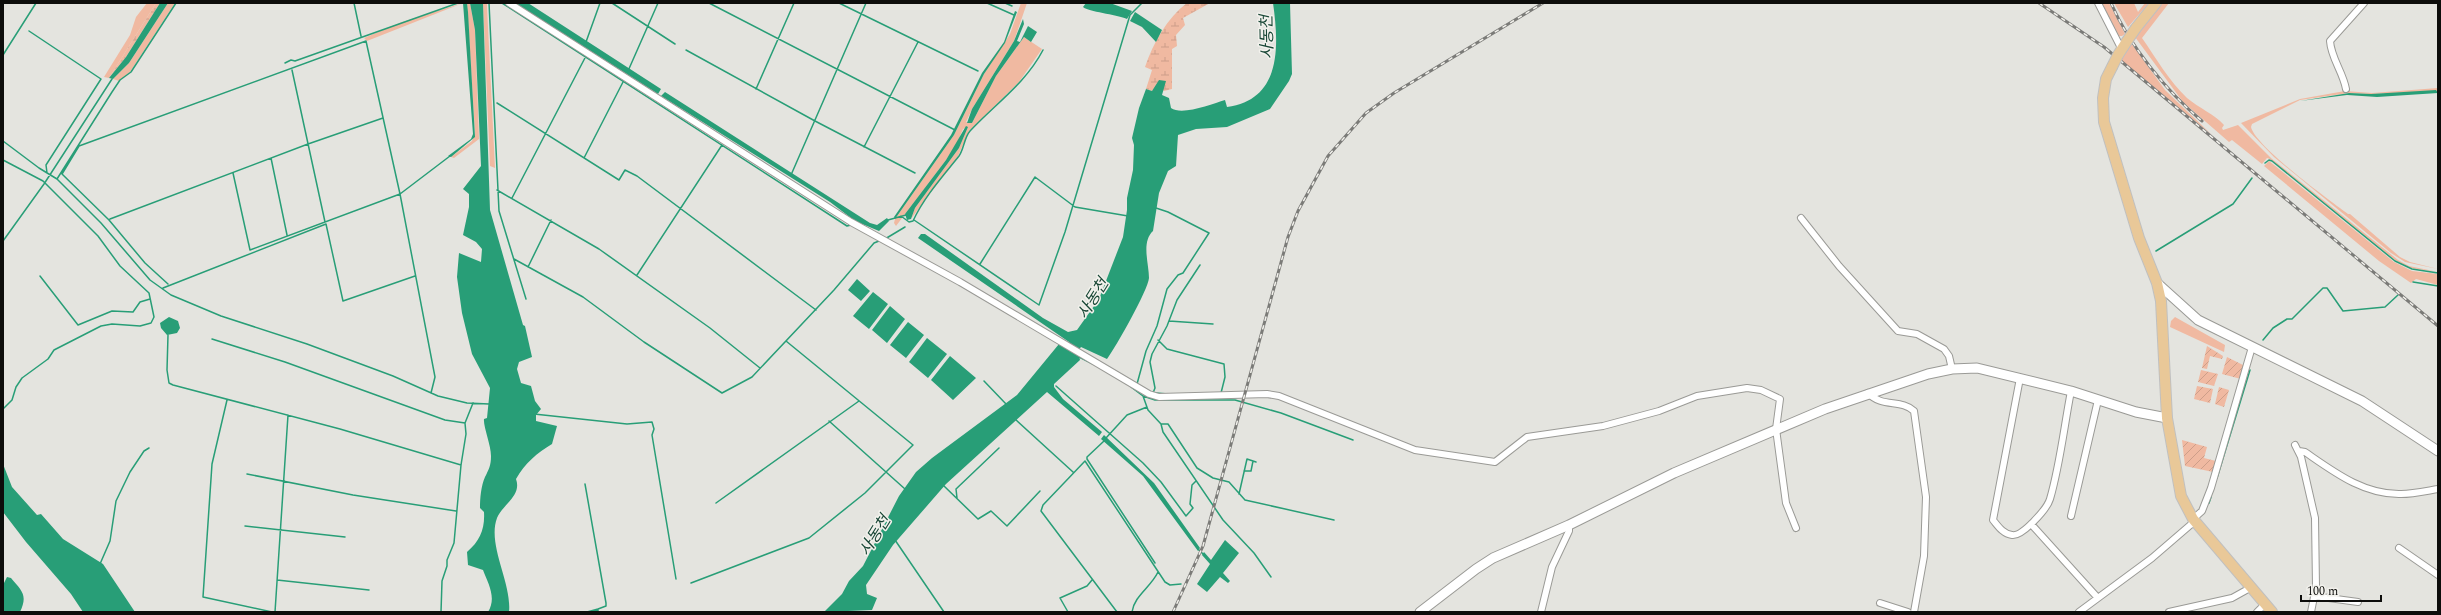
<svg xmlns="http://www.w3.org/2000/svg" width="2441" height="615" font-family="Spectral,'Noto Sans KR',serif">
<defs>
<pattern id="wetland-marsh" width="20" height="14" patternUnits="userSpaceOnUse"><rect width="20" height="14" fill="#f0b9a1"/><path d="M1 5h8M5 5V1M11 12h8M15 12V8" fill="none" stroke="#cd9e89"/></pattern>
<pattern id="garden-furrows" width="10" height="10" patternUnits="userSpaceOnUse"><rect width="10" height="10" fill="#f0b9a1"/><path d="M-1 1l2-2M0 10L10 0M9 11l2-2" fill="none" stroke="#cd9e89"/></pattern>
</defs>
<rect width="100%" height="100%" fill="#e4e4df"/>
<path fill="#f0b9a1" d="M147,3H156L109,78L104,77L130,35L136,17Z
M168,3H175L130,72L119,81L113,79L129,63Z
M463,3L367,41L364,38L402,22Z
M467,3H470L475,30L479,139L454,158L451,157L472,141L475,133Z
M483,3H487V7L495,168L490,166Z
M1021,3H1027L1014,41L972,109L966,122L972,123L996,76L1024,37L1042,49L1019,82L969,131L958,156L911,219L915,208L959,148L968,127L963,129L957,143L946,160L896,226L894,223L895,219L954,135L984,74L1010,34Z
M2102,3H2109L2125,34L2122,36H2119Z
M2114,3H2134L2138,12L2145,3H2149L2128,27Z
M2161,3H2169L2142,38C2156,58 2169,81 2187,98C2199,108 2214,114 2224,125L2222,128L2223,130L2238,125L2272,159L2398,260L2409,266L2438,272L2411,268L2395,260L2270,159L2267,158L2262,164L2232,140L2229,142L2183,102L2135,37Z
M2131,43L2165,90L2212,135L2121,60Z
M2438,88L2437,91L2371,94L2349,93L2300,100L2252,124L2251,127C2255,146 2329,200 2348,214H2350L2400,257L2410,262L2438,269L2405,262L2391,253L2274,157L2241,123L2300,99L2345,91L2372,93Z
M2269,161L2394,262L2412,271L2438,274V285L2416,279L2411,283L2379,261L2264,166Z
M2175,317L2225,345L2224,352L2170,327L2171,321Z"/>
<path fill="url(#wetland-marsh)" d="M156,3H160L126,57L109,78Z
M1187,3H1210L1183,18L1185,25L1176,35L1177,46L1172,49V89L1164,91L1157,87L1152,91L1146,89L1152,70L1145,67C1153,43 1167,18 1187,3Z"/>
<path fill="url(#garden-furrows)" d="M2207,346L2223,356L2222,359L2210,356L2207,369L2202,368Z
M2227,357L2245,366L2241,379L2222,374Z
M2201,370L2218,374L2214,386L2198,382Z
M2197,386L2213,389L2210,403L2194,399Z
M2219,387L2229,390L2224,407L2215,404Z
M2182,440L2207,447L2204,458L2216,461L2213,472L2185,466Z"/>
<path fill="#289e77" d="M160,3H168L129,63L113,79L109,78L126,57Z
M463,3H467L468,12L475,137L451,157L448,156L471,139L473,134Z
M470,3H483L490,210L523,325L525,326L532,357L519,362L517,369L521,383L531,386L535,401L541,409L536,415V421L557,426L552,444C537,453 525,463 516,479C522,496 503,504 497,518C487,545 512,583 509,612H488C497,598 488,583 483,570L468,565L467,552C480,541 485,529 484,512L480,508C480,498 481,486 485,477C489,469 491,465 491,456C491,445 483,426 484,419L487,418L490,388L472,354L462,313L457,277L459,253L481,262L482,249L476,242L463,235L469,207V194L463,189L481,166L475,30Z
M515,3H528L661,89L658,94Z
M1086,3H1110L1132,11L1127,19C1115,14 1089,12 1083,7Z
M1273,3H1290L1292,74L1289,81L1270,109L1227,127L1196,129L1178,135L1176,166L1168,171L1159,193L1153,231C1141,242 1149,264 1149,278C1148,290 1116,347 1107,359L1081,347L1078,351L1080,360L1054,384V387L1063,399L1102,432L1099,436L1047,392L946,484L893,545L866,585L867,594L877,598L872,610L824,612L842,594L849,581L863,566L899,496L916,472L932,458L1017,395L1059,344L1065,348L1069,342L918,238L921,234H925L1043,318L1068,332L1077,330L1099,299L1123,237L1127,210V198L1133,170L1134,145L1132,138L1139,108L1146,89L1152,91L1159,80L1166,81L1162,95L1169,98L1171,108C1182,116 1212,104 1225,100L1227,107C1282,100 1279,45 1273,3Z
M1015,11L1017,12L1005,43L984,74L954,135L895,219L894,217L951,135L982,73L1004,42Z
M1135,12L1162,30L1156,42L1142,27L1130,21Z
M1023,19L1024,24L1017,41L1020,42L1028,26L1037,32L1031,42L1024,37L996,76L972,123H967L972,109L1014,41Z
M2436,90L2438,93L2377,97L2347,95L2300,101L2349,93L2371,94Z
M665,92L870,223L877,225L887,218L889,221L879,231L855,221L830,202L661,96Z
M966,126L968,127L959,148L915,208L911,219L907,220L905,214L946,160Z
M857,279L870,291L861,301L848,290Z
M873,292L888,304L869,329L853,316Z
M890,306L905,319L887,343L872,330Z
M169,317L178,321L180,328L177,333L167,335L161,328L160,323Z
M908,322L924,335L906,358L890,345Z
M927,338L947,354L928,378L909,362Z
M950,356L976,378L953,400L931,380Z
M1104,435L1154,483L1200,548L1198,551L1143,476L1101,439Z
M3,464L12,487L37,515L41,514L63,539L103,564L135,612H83L71,594L26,542L3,512Z
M1225,540L1239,553L1223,573L1230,581L1228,583L1220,577L1207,592L1197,584L1210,564L1202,555L1204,552L1211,560Z
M7,577L11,578C22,591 28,595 20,612H3V585Z"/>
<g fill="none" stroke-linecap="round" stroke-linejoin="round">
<path stroke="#289e77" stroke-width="1.5" d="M176,3L131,72L120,80L112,92L57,179L101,223L150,280L171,295L221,316L307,344L393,376L438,396L467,403L489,404
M354,3L361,36
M489,3L499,211L526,299
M502,3L847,226L851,225
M612,3L675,44
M709,3L955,130
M839,3L978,71
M987,3L1014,15
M1005,3L1012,6
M29,31L101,79L46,165L47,173
M586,42L600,3
M686,50L815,121L915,173
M3,55L36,3
M285,63L291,60L295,61L458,3
M292,70L325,222
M628,71L658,3
M756,89L794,3
M497,103L619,180L625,170L637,176L816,310
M3,141L39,168L57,179
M864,147L918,42
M271,158L287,235
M584,158L623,82
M3,160L43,181L98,236L120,266L149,293L154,317L151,323L140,326L112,324L101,326L54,350L48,359L22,378L16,387L12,400L3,409
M2265,163L2269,160L2272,161L2395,261L2412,269L2438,273
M791,175L866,3
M497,190L599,249L710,328L760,368
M512,198L587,54
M901,216L909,222L913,221C924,197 943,176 959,156C964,149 964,138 970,131C994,105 1026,83 1043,50
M110,219L308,144L383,118
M888,220L906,215
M914,220L1039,305L1065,232L1130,15L1142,3
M885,239L905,227
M3,241L44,184L112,79
M2156,251L2233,204L2252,178
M514,259L583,297L644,342L722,393L752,377L834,290L874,243L879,241
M980,264L1035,177L1075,207L1128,216
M528,267L551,220
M637,275L722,145
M40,276L78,325L112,311L133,312L140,302L150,299
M2413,282L2438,286
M168,284L145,263L109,220L62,174L79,146L366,41L400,194L250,250L233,173
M163,288L326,224L343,301L415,276
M1169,321L1213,324
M168,335L167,370L169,383L173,385L340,429L461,465
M212,339L285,362L445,420L465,423
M1158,340L1167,349L1224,364L1225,377L1221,393
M2263,340L2273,328L2287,319H2292L2323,288H2327L2343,311L2385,307L2398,295
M1079,357L1093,364
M984,381L1006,404
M1137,384L1146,351L1157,326L1167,289L1178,275L1183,273L1209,233L1168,212L1156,208
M1056,386L1143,463L1161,482L1186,516L1193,508L1190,504L1192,485L1196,481
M1131,387L1143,396L1155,400H1235L1281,413L1353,440
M431,393L435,377L400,194L450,156
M1153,393L1155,388L1150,362L1152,354L1167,326L1177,300L1200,265
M1156,393L1168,394
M1143,396L1148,410L1161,424H1168L1197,468L1213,478L1229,482L1245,500L1334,520
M227,400L212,464L203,597L272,612
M534,414L627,424L652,422L654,429L652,435L676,579
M1015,419L1073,472
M829,421L905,489
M1161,424L1163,432L1223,520L1254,553L1271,577
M1106,438L1127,415L1147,407
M1104,441L1087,457V459L1155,563
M1244,471H1251L1253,461
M247,474L353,495L456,511
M2217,478L2250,370
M585,484L606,603V606L598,609V612
M944,486L978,519L991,511L1007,526L1040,491
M1239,494L1247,459L1256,462
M957,498L956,489L999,448
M716,503L859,401
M2209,503L2211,497
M245,526L345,537
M895,540L944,612
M1198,549L1204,555
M100,564L110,541L116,501L130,472L144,451L149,448
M277,580L369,590
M691,583L809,538L865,493L913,445L786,341
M275,612L288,415
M276,612H282
M441,612L442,581L447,566V560L454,543L461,465L466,434L465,423L473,403
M587,612L598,609
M1068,612L1060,598L1087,586L1092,580
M1117,612L1041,511L1043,505L1085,461L1165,582L1170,585L1181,584
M1132,612C1134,596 1151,587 1158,572"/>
<defs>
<path id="street" d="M509,3L851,222L960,282L1149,394L1159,397L1267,394L1279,396L1415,450L1495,462L1527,437L1603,426L1659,411L1697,396L1747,388L1761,390L1780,399L1776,429L1786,503L1796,528
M2098,3L2121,48
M2346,89C2343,72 2331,58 2330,41L2364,3
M1801,218L1839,266L1898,331L1917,334L1944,349L1949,356L1952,369
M2020,378L1993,520C1998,526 2003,534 2012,535C2022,537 2047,509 2050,499C2060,465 2064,427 2071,391
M1868,393C1882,408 1901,399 1914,411L1926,497L1924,556L1914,612
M2295,445L2301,457L2315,518L2316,587L2311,612
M2299,451L2305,452C2334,472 2364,495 2401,494C2413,494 2426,491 2438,489
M2071,516L2098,400
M2193,519L2202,511L2211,488L2252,347
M2031,524L2097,597
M2399,548L2438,575
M2314,596L2358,602
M1880,603L1908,612
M1541,612L1552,567L1569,531V525
M2079,612L2152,558L2195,521
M2169,612L2232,598L2250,588
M2257,612L2264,605"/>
<path id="secondary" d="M2157,283L2198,320L2362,401L2438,451
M1420,612L1476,569L1493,558L1569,525L1674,473L1825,409L1928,374L1952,369L1977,368L2071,391L2136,412L2167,418"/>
<path id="primary" d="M2136,28L2156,3
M2118,55L2127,41
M2112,67L2106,79L2103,98L2104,122L2139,238L2157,283L2161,301L2167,418L2181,496L2193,519L2272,612"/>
</defs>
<use href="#street" stroke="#9a9a96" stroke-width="8"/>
<use href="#secondary" stroke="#9a9a96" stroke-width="11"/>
<use href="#primary" stroke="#c0c0c0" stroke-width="12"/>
<use href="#street" stroke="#fff" stroke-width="6"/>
<use href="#secondary" stroke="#fff" stroke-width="9"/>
<use href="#primary" stroke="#e9c898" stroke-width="10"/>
<defs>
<path id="rail" d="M2039,3L2104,47L2438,326
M2111,3C2129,45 2167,92 2202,121
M1173,612L1203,546L1288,237L1298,211L1328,156L1366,113L1394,93L1543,3"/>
</defs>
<use href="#rail" stroke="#7b7b78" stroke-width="3"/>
<use href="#rail" stroke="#f2f1ec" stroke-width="1.5" stroke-dasharray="4.5" stroke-linecap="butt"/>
<defs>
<path id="primary-bridge" d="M2127,41L2136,28
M2112,67L2118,55"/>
</defs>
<use href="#primary-bridge" stroke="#c0c0c0" stroke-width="12" stroke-linecap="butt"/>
<use href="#primary-bridge" stroke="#e9c898" stroke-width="10"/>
</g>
<g text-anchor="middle" stroke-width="3" stroke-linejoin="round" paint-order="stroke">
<g font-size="16" font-style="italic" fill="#194736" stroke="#f2f1ec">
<text transform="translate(1266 37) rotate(-91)" y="6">사동천</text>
<text transform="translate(1092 298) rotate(-58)" y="6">사동천</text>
<text transform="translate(874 535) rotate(-58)" y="6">사동천</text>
</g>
</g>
<rect width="2441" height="615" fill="none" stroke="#0d0d0b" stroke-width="8"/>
<path d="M2301 595v6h80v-6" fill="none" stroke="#0d0d0b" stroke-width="2"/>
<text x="2307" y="595" font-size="12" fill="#0d0d0b" stroke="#f2f1ec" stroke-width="3" paint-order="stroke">100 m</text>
</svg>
